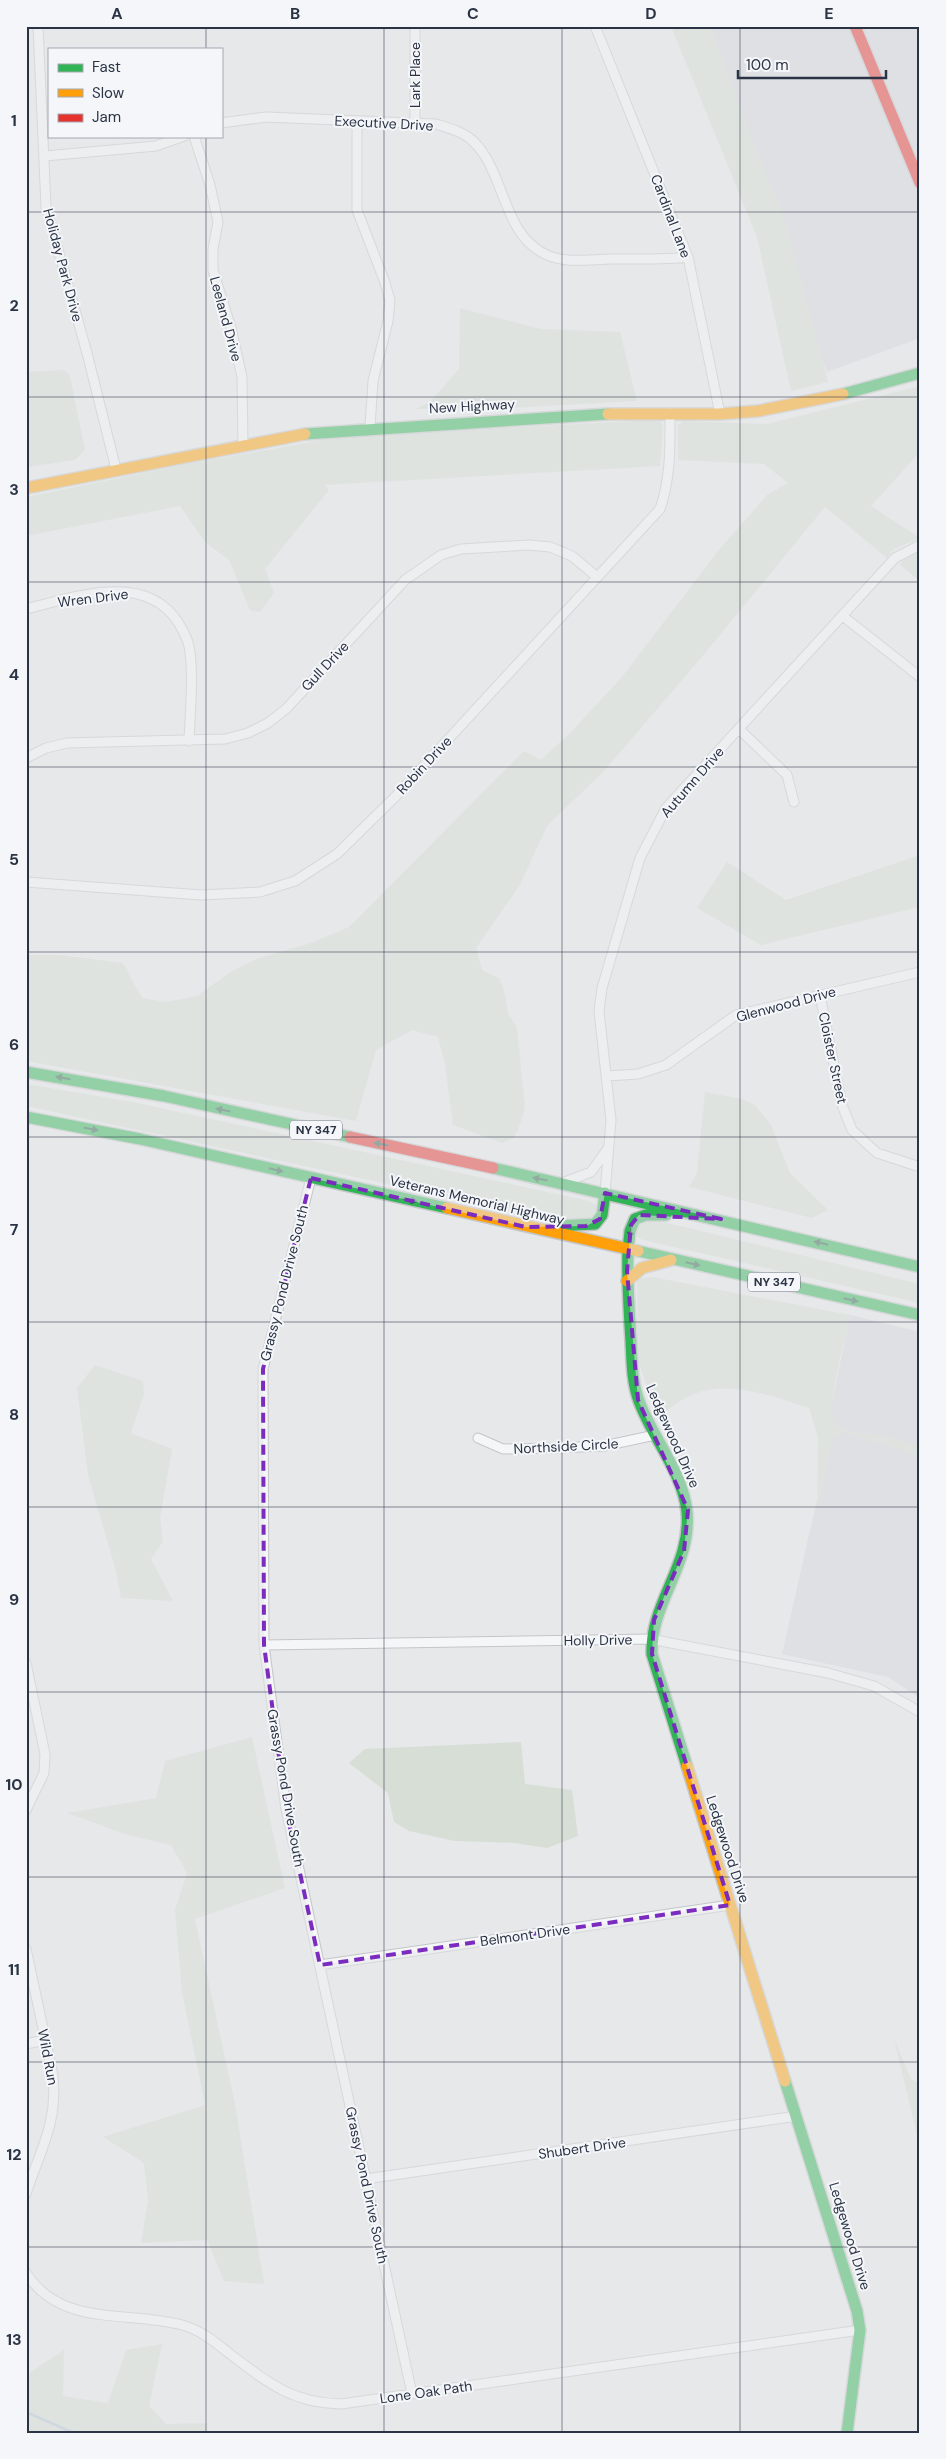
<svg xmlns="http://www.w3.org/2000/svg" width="946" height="2459" font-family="'DM Sans',sans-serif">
<rect width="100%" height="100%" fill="#e6e8ea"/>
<path fill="#d4d7dd" d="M689,26H920V338L827,372Z
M850,1315L920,1332V1698L888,1677L782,1654L833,1429L827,1428Z"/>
<path fill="#d6ded6" d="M671,26H710L752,139L784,217L828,382L791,391L757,237Z
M460,308L541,329L620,332L637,401L509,408L416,409L430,402L459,369Z
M64,370L70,376L85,450L75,460L26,467V372Z
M920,386V452L871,506L920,538L894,549L887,558L825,507L701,658L604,771L547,826L520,885L476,948L482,970L499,978L504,990L508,1013L517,1028L525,1108L518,1130L513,1138L502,1143L453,1125L445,1064L438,1037L412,1030L376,1050L356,1121L26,1061V955H59L123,963L142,998L166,1002L197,996L232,971L256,959L311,943L349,927L524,751L541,760L570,733L622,677L718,551L767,495L788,483L764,464L678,460V425L683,421L767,424Z
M651,420L661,422L663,428L660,466L325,485L329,490L265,569L274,593L260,612L250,610L229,560L205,542L180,506L26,536V497L182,465L339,437Z
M920,551V581L900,565L904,559Z
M920,855V907L761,945L697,908L727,862L786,900Z
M26,1084L133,1102L589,1201L599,1207L598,1215L577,1221L545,1213L490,1206L26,1106Z
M705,1092L742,1099L755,1105L771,1125L790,1173L828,1210L812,1218L689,1187L697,1172Z
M647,1218L920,1284V1303L643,1240L637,1237L634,1226Z
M653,1277L850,1315C845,1340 827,1402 834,1424L851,1431L893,1438L920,1446V1456L845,1433L833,1436L817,1515L818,1437L809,1408C772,1396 727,1378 689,1396C678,1401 667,1411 657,1418L638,1360L637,1279Z
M95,1365L143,1381L144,1394L131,1433L172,1449L160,1518L163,1541L151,1559L173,1601L121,1598L116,1571L88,1475L77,1388Z
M252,1737L285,1888L195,1919L235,2104L264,2284L224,2281L207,2240L141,2243L148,2200L144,2163L103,2137L205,2105L182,1992L175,1910L187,1873L171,1845L128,1835L67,1813L156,1798L165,1761Z
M521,1742L525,1784L572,1790L578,1836L547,1848L515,1843L455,1841L409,1831L394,1822L388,1793L349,1763L365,1749Z
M894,2039L911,2079L920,2084V2147Z
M162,2344L149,2406L166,2424L207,2423V2433H26V2375L64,2350L63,2396L108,2403L126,2350Z"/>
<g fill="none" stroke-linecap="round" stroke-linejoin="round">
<path stroke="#b4c4d5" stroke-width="3" d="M26,2412L74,2433"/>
<defs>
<path id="street" d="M38,26L46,207L87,353L116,469
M415,26V124
M595,26L688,257L720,414
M357,121V210L384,280L390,300L388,321L373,381L370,426
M221,123L266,117L436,124C449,128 464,132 474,142C506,174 502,235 547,255C567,264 591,259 612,259C638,259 663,260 688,257
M194,136L210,185L218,222L213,249V270L231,328L242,377L243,445
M45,156L156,146L184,136
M26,609C74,597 145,571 178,622C182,629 187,637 189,646C194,672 190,714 189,741
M844,617L920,677
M739,729L787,775L794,802
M26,758L46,748L67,743L225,739L248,733L268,723L286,709L405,580L441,555L461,549L529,545L550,547L572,556L597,577
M26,882L201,895L260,892L295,881L337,854L397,795L660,509C671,477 670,446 670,413
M820,995L842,1105L852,1130L877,1153L920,1167
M607,1076L638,1074L666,1065L736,1015L920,972
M311,1178L263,1369L264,1645L286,1809L412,2394
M565,1182L591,1172L607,1150
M605,1193L611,1120L599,1011L602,988L640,858L666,808L895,558L920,545
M478,1438L503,1449L557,1448L604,1446L655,1435
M264,1645L650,1639L828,1673L874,1686L920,1712
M26,1663L45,1754L44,1773L26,1810
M26,1949L53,2075C58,2124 40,2150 26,2194
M320,1965L730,1905
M26,2044L45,2040
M366,2179L797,2116
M26,2273C61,2328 128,2310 182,2325C201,2330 215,2342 230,2354C268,2383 292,2403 341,2404L860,2330"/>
<path id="fast" d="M843,394L920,373
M305,434L608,414
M26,1072L164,1096L350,1137
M26,1117L140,1139L447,1208
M493,1168L920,1267
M555,1226L595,1224L602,1215L605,1193
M628,1250C627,1281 629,1311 631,1341C632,1362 632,1382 639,1401C653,1439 683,1472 687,1512C692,1565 650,1603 652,1654L687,1766
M628,1250L630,1231L635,1219L646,1215H666
M638,1251L920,1315
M785,2081L857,2311L860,2330L847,2433"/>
<path id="slow" d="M608,414H720L758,411L843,394
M26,488L305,434
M447,1208L638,1251
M627,1281L642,1268L671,1260
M687,1766L785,2081"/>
<path id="jam" d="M855,26L920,183
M350,1137L493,1168"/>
</defs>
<use href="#street" stroke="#c4c6c8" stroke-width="11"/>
<use href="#fast" stroke="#c4c6c8" stroke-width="14"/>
<use href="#slow" stroke="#c4c6c8" stroke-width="14"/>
<use href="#jam" stroke="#c4c6c8" stroke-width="14"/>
<use href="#street" stroke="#f5f6f7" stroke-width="9"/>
<use href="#fast" stroke="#30b455" stroke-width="11"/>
<use href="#slow" stroke="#ff9f0a" stroke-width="11"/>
<use href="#jam" stroke="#e5322d" stroke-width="11"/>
</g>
<defs><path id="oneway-solid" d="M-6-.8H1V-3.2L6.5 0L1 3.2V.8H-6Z" transform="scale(1.25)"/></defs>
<g fill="#2d614b">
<use href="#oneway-solid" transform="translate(63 1078) rotate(-170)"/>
<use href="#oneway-solid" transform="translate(223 1110) rotate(-168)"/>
<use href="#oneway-solid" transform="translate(91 1129) rotate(12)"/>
<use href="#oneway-solid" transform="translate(381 1144) rotate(-168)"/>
<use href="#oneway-solid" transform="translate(276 1170) rotate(13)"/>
<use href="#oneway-solid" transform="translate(540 1179) rotate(-168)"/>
<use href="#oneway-solid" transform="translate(410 1200) rotate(13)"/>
<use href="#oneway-solid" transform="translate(631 1231) rotate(101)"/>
<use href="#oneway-solid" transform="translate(821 1243) rotate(-167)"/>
<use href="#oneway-solid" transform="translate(693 1264) rotate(13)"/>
<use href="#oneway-solid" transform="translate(851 1300) rotate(13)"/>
</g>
<path d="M0 0H946V2459H0ZM311,1178L526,1227L586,1226L600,1219L605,1193L721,1219L639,1215L631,1225L627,1271L638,1400L688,1510L684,1551L654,1620L652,1654L730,1905L320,1965L286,1809L264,1645L263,1369Z" fill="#e6e8ea" fill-opacity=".55" fill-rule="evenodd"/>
<path fill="none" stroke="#7b2cbf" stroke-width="4" stroke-dasharray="10 6" stroke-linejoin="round" d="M311,1178L526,1227L586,1226L600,1219L605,1193L721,1219L639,1215L631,1225L627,1271L638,1400L688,1510L684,1551L654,1620L652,1654L730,1905L320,1965L286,1809L264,1645L263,1369Z"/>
<path fill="none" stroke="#2b3445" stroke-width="1" stroke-opacity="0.55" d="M206,26V49M384,26V2433M562,26V2433M740,26V2433M206,136V2433M26,212H920M26,397H920M26,582H920M26,767H920M26,952H920M26,1137H920M26,1322H920M26,1507H920M26,1692H920M26,1877H920M26,2062H920M26,2247H920"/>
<g text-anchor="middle" stroke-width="4" stroke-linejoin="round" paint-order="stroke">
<g fill="#f4f6f9" stroke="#676e7b" stroke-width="1">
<rect x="290" y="1120.5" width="52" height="19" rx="4"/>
<rect x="748" y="1272.5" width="52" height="19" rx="4"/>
</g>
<g font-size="12" font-weight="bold" fill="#2b3445">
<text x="316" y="1134">NY 347</text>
<text x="774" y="1286">NY 347</text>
</g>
<g font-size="14" fill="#2b3445" stroke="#f4f6f9">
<text transform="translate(415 75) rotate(-90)" y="5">Lark Place</text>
<text transform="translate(384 123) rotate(3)" y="5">Executive Drive</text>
<text transform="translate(671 216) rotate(69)" y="5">Cardinal Lane</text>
<text transform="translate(63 265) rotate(75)" y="5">Holiday Park Drive</text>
<text transform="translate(226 319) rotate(75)" y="5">Leeland Drive</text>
<text transform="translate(472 406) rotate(-3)" y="5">New Highway</text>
<text transform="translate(93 598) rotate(-7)" y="5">Wren Drive</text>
<text transform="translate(325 666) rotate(-47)" y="5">Gull Drive</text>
<text transform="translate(424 765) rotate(-47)" y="5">Robin Drive</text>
<text transform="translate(692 782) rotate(-49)" y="5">Autumn Drive</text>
<text transform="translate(786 1004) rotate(-15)" y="5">Glenwood Drive</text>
<text transform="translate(833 1058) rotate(78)" y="5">Cloister Street</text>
<text transform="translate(477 1200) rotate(13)" y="5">Veterans Memorial Highway</text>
<text transform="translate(284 1283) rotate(-76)" y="5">Grassy Pond Drive South</text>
<text transform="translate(673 1436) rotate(66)" y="5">Ledgewood Drive</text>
<text transform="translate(566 1446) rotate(-3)" y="5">Northside Circle</text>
<text transform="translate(598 1640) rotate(-1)" y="5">Holly Drive</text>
<text transform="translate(286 1788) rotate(80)" y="5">Grassy Pond Drive South</text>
<text transform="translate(728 1849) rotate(72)" y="5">Ledgewood Drive</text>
<text transform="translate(525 1935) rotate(-8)" y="5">Belmont Drive</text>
<text transform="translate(48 2057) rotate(79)" y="5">Wild Run</text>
<text transform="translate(582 2148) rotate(-8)" y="5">Shubert Drive</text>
<text transform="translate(367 2185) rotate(78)" y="5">Grassy Pond Drive South</text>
<text transform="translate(850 2236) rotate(73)" y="5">Ledgewood Drive</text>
<text transform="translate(426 2392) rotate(-8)" y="5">Lone Oak Path</text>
</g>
</g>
<rect width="946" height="2459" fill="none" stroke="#f4f6f9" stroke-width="55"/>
<rect x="48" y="48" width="175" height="90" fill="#f4f6f9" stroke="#a4a8b1"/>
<rect x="58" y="64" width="25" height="8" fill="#30b455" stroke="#a4a8b1"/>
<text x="92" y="72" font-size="15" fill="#2b3445">Fast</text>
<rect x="58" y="89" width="25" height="8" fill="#ff9f0a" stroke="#a4a8b1"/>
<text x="92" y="98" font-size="15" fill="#2b3445">Slow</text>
<rect x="58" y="114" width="25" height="8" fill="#e5322d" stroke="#a4a8b1"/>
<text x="92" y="122" font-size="15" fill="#2b3445">Jam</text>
<path d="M738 70v8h148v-8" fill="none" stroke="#2b3445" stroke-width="2.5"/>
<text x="746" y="70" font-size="15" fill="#2b3445" stroke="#f4f6f9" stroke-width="4" paint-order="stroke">100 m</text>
<rect x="28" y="28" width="890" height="2404" fill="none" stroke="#2b3445" stroke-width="2"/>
<g font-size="16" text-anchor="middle" font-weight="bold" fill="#2b3445">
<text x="117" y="19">A</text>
<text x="295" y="19">B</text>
<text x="473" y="19">C</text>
<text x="651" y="19">D</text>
<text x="829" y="19">E</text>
<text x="14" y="126">1</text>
<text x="14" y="311">2</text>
<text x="14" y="495">3</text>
<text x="14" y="680">4</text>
<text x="14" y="865">5</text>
<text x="14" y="1050">6</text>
<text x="14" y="1235">7</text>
<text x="14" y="1420">8</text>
<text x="14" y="1605">9</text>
<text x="14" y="1790">10</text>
<text x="14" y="1975">11</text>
<text x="14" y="2160">12</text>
<text x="14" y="2345">13</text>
</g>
</svg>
